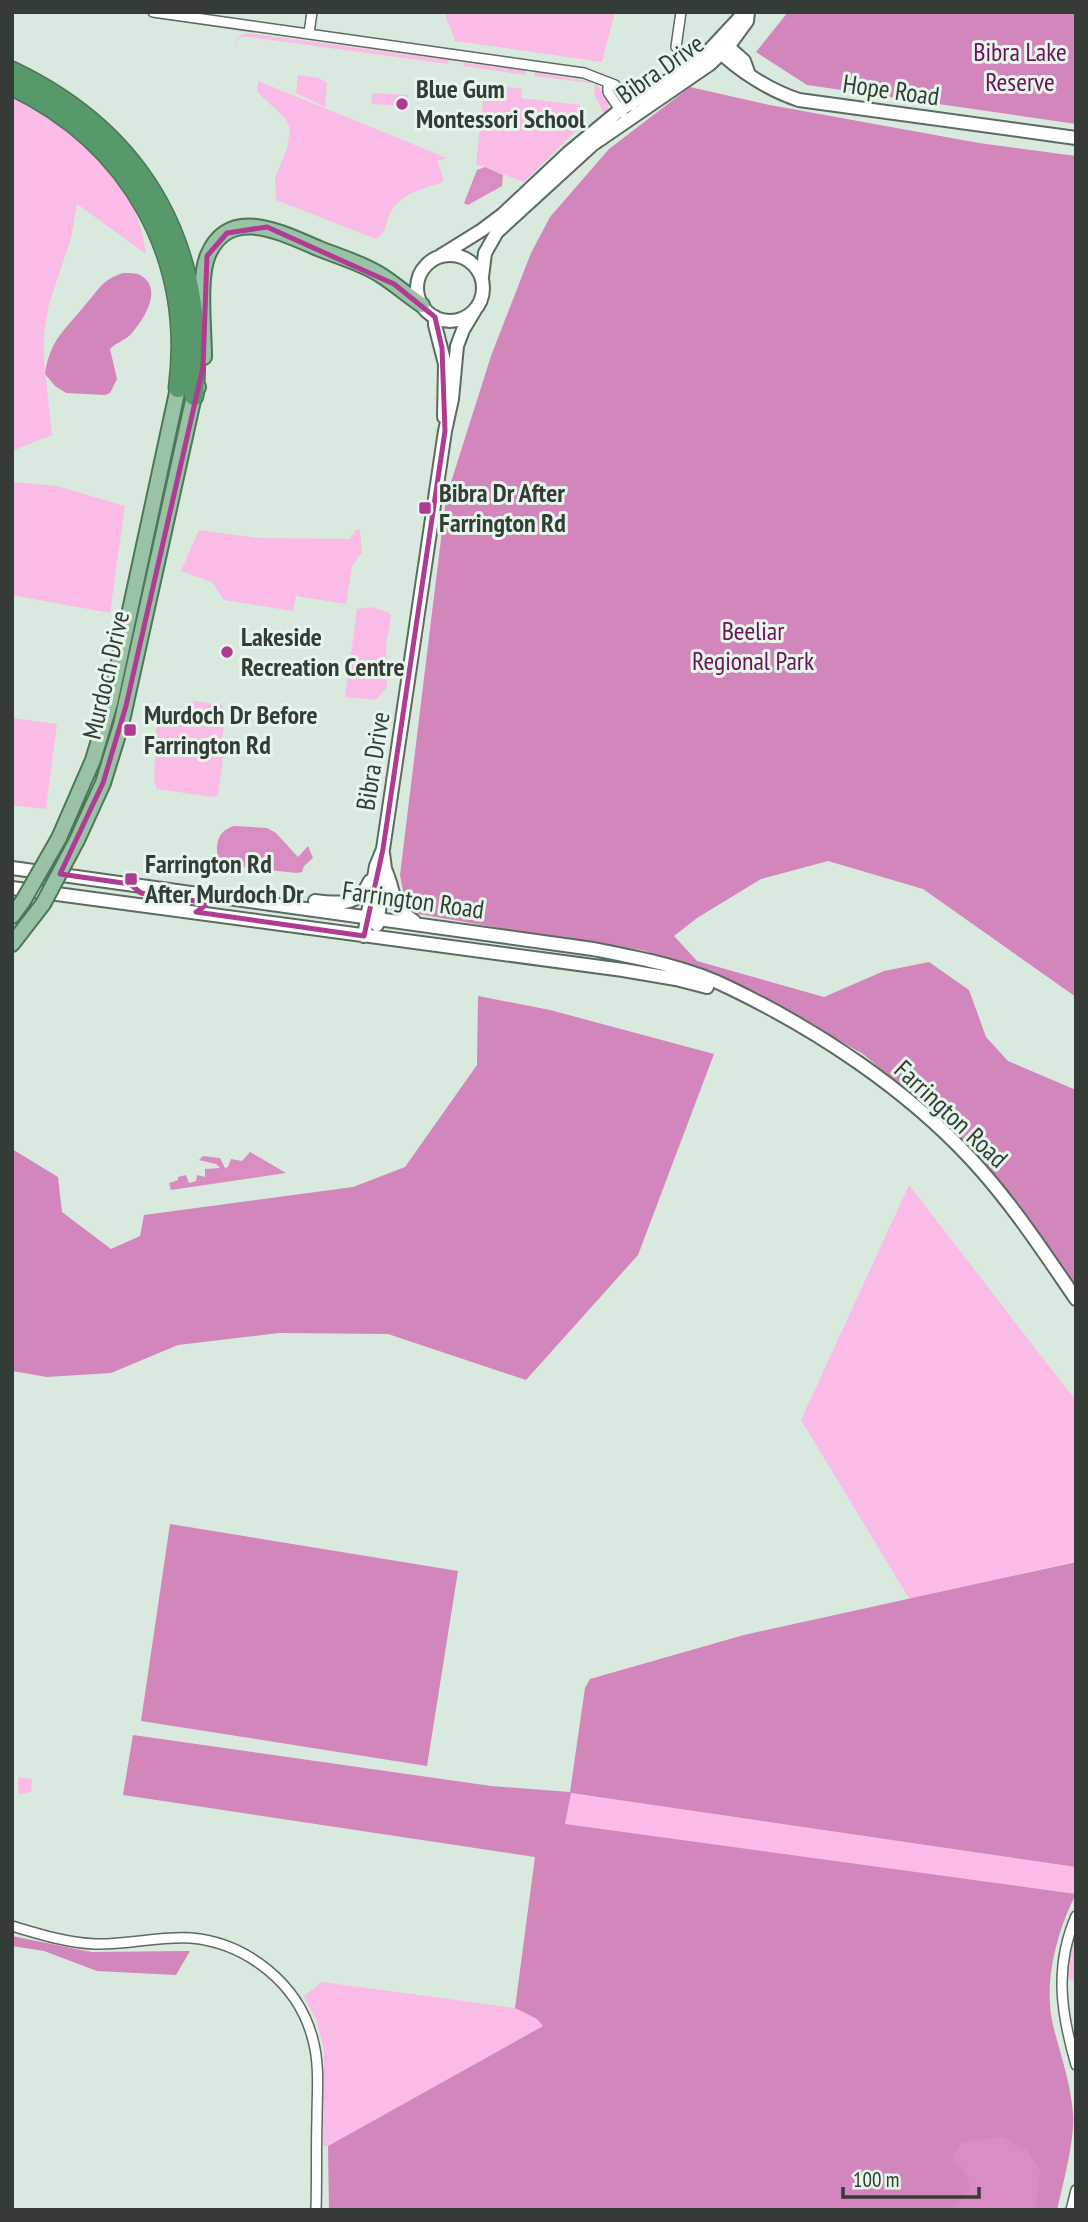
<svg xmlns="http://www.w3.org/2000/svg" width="1088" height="2222" font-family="'PT Sans Narrow',sans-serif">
<rect width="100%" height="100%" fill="#d9e9dd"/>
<path fill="#fabce6" d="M444,12H615L602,62L455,41Z
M247,33L449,60L448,64L249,37H240L234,44L238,37Z
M464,63L524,70L526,75L463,66Z
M535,72L592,82L590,83L534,76Z
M298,75L319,78L327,83L325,107L296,93Z
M258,81L447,158L437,161L444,180L441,183C422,189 403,193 392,210C384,222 390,229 376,239L276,200L275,177L287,149L290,129L285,118L257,92Z
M485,84L522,89L521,98L580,105L577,130L524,182L476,164Z
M595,84C606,92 613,103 605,116L594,94Z
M12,93L66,124L128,189L142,232L146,254L77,204L71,238L49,304L44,333V361L52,435L12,451Z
M372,93L408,95L407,106L371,104Z
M12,482L57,486L125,506L110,613L12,595Z
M357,529L360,530L362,552L352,566L346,604L296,596L293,611L224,600L212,582L181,571L199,530L257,538L349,539Z
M372,607L389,613L391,616L386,646L387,687L376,700L345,697L357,609Z
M193,701L222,705L224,708L223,714L225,718L221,748L224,752L218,795L213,797L157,789L154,780L157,716L190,720Z
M12,718L57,724L46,809L12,805Z
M909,1185L1076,1401V1561L910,1600L801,1420Z
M18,1777L32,1779L31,1792L18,1794Z
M570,1793L1076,1867V1894L565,1825Z
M1076,1932V1983L1069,1978L1067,1972Z
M322,1982L515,2008L537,2019L543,2026L328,2146H323L324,2051L317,2021L304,1996Z"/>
<path fill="#d286bb" d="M788,12H1076V124L807,85L756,52Z
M690,87L770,105L979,143L1076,156V997L923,889L828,861L761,879L697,918L674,936L697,961L824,997L884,971L929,962L969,990L986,1037L1008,1061L1076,1090V1287L1024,1213L977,1152L937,1116L863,1054L746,988L642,950L534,934L407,912L400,875L446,498L491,356L531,253L550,217L609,149Z
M123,273C128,273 136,273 140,275C164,288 144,319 132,333C126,340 117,342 110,349L117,379L110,393L105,395L66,393L55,386L45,374C50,339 66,329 86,304C100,288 102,280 123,273Z
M478,996L550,1010L714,1054L638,1255L526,1380L388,1334L279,1333L178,1345L111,1373L47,1377L12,1371V1149L58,1177L62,1212L111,1249L140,1236L144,1215L353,1187L405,1167L477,1065Z
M170,1524L458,1571L427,1766L141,1721Z
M1076,1562V1867L571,1793L565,1824L1076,1894C1057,1931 1043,1983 1053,2025C1060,2054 1071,2083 1073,2114C1075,2138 1063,2185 1057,2210H329L328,2146L543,2026L537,2019L515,2008L535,1857L123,1795L133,1735L491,1786L570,1792L585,1688L590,1679L744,1635Z
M12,1936L91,1952L190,1951L176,1975L97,1971L44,1951L12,1946Z"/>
<path fill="#d98cc1" d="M485,167L503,175L502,186L468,205L464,203L477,170Z
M234,826L267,828L276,833L298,857L308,846L313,858L304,866L302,872L297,873L222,865L218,862C216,847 215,832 234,826Z
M250,1152L286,1173L171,1190L169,1183L178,1180V1177L186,1175L189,1183L196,1181L197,1175L205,1177V1169L220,1168L216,1164L199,1160L203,1156L220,1158L225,1168L228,1167L231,1159L242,1161Z
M1002,2137L1028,2151L1040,2171L1035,2210H945C977,2191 975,2185 952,2158L961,2142Z"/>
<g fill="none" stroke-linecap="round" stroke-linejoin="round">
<defs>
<path id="street" d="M153,12L584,73L615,85L632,106
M309,33L312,12
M676,47L681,12
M608,84V92L622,113
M1076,1916C1054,1967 1061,2013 1076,2065
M12,1926C39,1934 67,1943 95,1944C127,1945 159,1936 191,1938C247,1943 299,1984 313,2040C320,2066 317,2093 317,2119C316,2150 317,2180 316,2210
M1071,2210L1076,2190"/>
<path id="secondary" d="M724,43L744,61L748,72
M717,49C739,71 769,90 799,100L1076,138
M417 288a33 33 0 1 1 66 0a33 33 0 1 1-66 0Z
M440,256L482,230L502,215L568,153L620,110L685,70L704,56L745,12
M482,277L485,253L497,232L592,145L710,64L728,47L747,21L748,12
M435,317V325L445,364L444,417
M12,868L593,949C639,958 688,967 730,988C817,1030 905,1088 971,1159C1011,1202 1043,1251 1076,1299
M385,869C396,893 390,906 414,921
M12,888L623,970L676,979L707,987
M315,901C339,904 359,906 370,881
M377,925L385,869L383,853
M364,936L376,866L383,849L445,431L452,399L457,346L463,330L475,310"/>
<path id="primary" d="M204,357C204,330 198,278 208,255C230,204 284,234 320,249C340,257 361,263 379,274C394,283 408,296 422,305
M59,838L93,760L110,703L178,388
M77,840L103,783L121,725L194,396L198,387
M12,916L23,901
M12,944L43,904"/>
<path id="highway" d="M12,71C146,135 207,249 194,396
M12,86C131,143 195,257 178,388"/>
</defs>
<use href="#street" stroke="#5c6a60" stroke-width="12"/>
<use href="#secondary" stroke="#5c6a60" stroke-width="16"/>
<use href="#primary" stroke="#4b7858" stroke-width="18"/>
<use href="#highway" stroke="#4b7858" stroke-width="21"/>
<use href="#street" stroke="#fff" stroke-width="9"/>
<use href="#secondary" stroke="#fff" stroke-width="12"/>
<use href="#primary" stroke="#9ac2a6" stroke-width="14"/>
<use href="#highway" stroke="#57996b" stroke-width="18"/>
<defs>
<path id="primary-bridge" d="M23,901L59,838
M43,904L77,840"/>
</defs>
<use href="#primary-bridge" stroke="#4b7858" stroke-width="18" stroke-linecap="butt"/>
<use href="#primary-bridge" stroke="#9ac2a6" stroke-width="14"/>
</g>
<path fill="none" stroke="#af3b93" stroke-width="5" stroke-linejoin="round" d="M267,227L394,284L435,317L442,348L445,431L383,849L364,936L196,912L209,903L141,893L130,884L60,874L103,783L126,706L203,367L207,256L227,233Z"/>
<g fill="#af3b93" stroke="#e6f6ea" stroke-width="2.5">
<circle cx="402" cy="104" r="7"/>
<rect x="418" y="501" width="14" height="14" rx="3.5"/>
<circle cx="227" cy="652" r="7"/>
<rect x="123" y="723" width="14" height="14" rx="3.5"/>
<rect x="124" y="872" width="14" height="14" rx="3.5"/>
</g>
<g text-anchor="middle" stroke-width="6" stroke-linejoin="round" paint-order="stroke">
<g font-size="26" fill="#6c1259" stroke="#e6f6ea">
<text x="1020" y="61">Bibra Lake<tspan x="1020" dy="30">Reserve</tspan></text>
<text x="753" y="640">Beeliar<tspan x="753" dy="30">Regional Park</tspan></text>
</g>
<g font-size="26" fill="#353b36" stroke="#e6f6ea">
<text transform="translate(660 69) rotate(-35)" y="9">Bibra Drive</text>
<text transform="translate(891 90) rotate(8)" y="9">Hope Road</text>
<text transform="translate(106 675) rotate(-77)" y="9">Murdoch Drive</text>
<text transform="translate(373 761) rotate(-81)" y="9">Bibra Drive</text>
<text transform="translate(413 900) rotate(8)" y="9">Farrington Road</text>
<text transform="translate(951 1114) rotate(43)" y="9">Farrington Road</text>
</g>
<g font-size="26" font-weight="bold" fill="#353b36" stroke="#e6f6ea" text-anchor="start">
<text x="416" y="98">Blue Gum<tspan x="416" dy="30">Montessori School</tspan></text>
<text x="439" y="502">Bibra Dr After<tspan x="439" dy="30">Farrington Rd</tspan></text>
<text x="241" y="646">Lakeside<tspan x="241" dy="30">Recreation Centre</tspan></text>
<text x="144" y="724">Murdoch Dr Before<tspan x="144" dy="30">Farrington Rd</tspan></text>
<text x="145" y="873">Farrington Rd<tspan x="145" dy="30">After Murdoch Dr</tspan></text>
</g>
</g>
<rect width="1088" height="2222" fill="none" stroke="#353b36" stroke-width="28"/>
<path d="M843 2187v10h136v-10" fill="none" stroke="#353b36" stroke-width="3.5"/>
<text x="853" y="2187" font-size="21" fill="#353b36" stroke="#e6f6ea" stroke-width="5" paint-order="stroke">100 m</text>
</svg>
